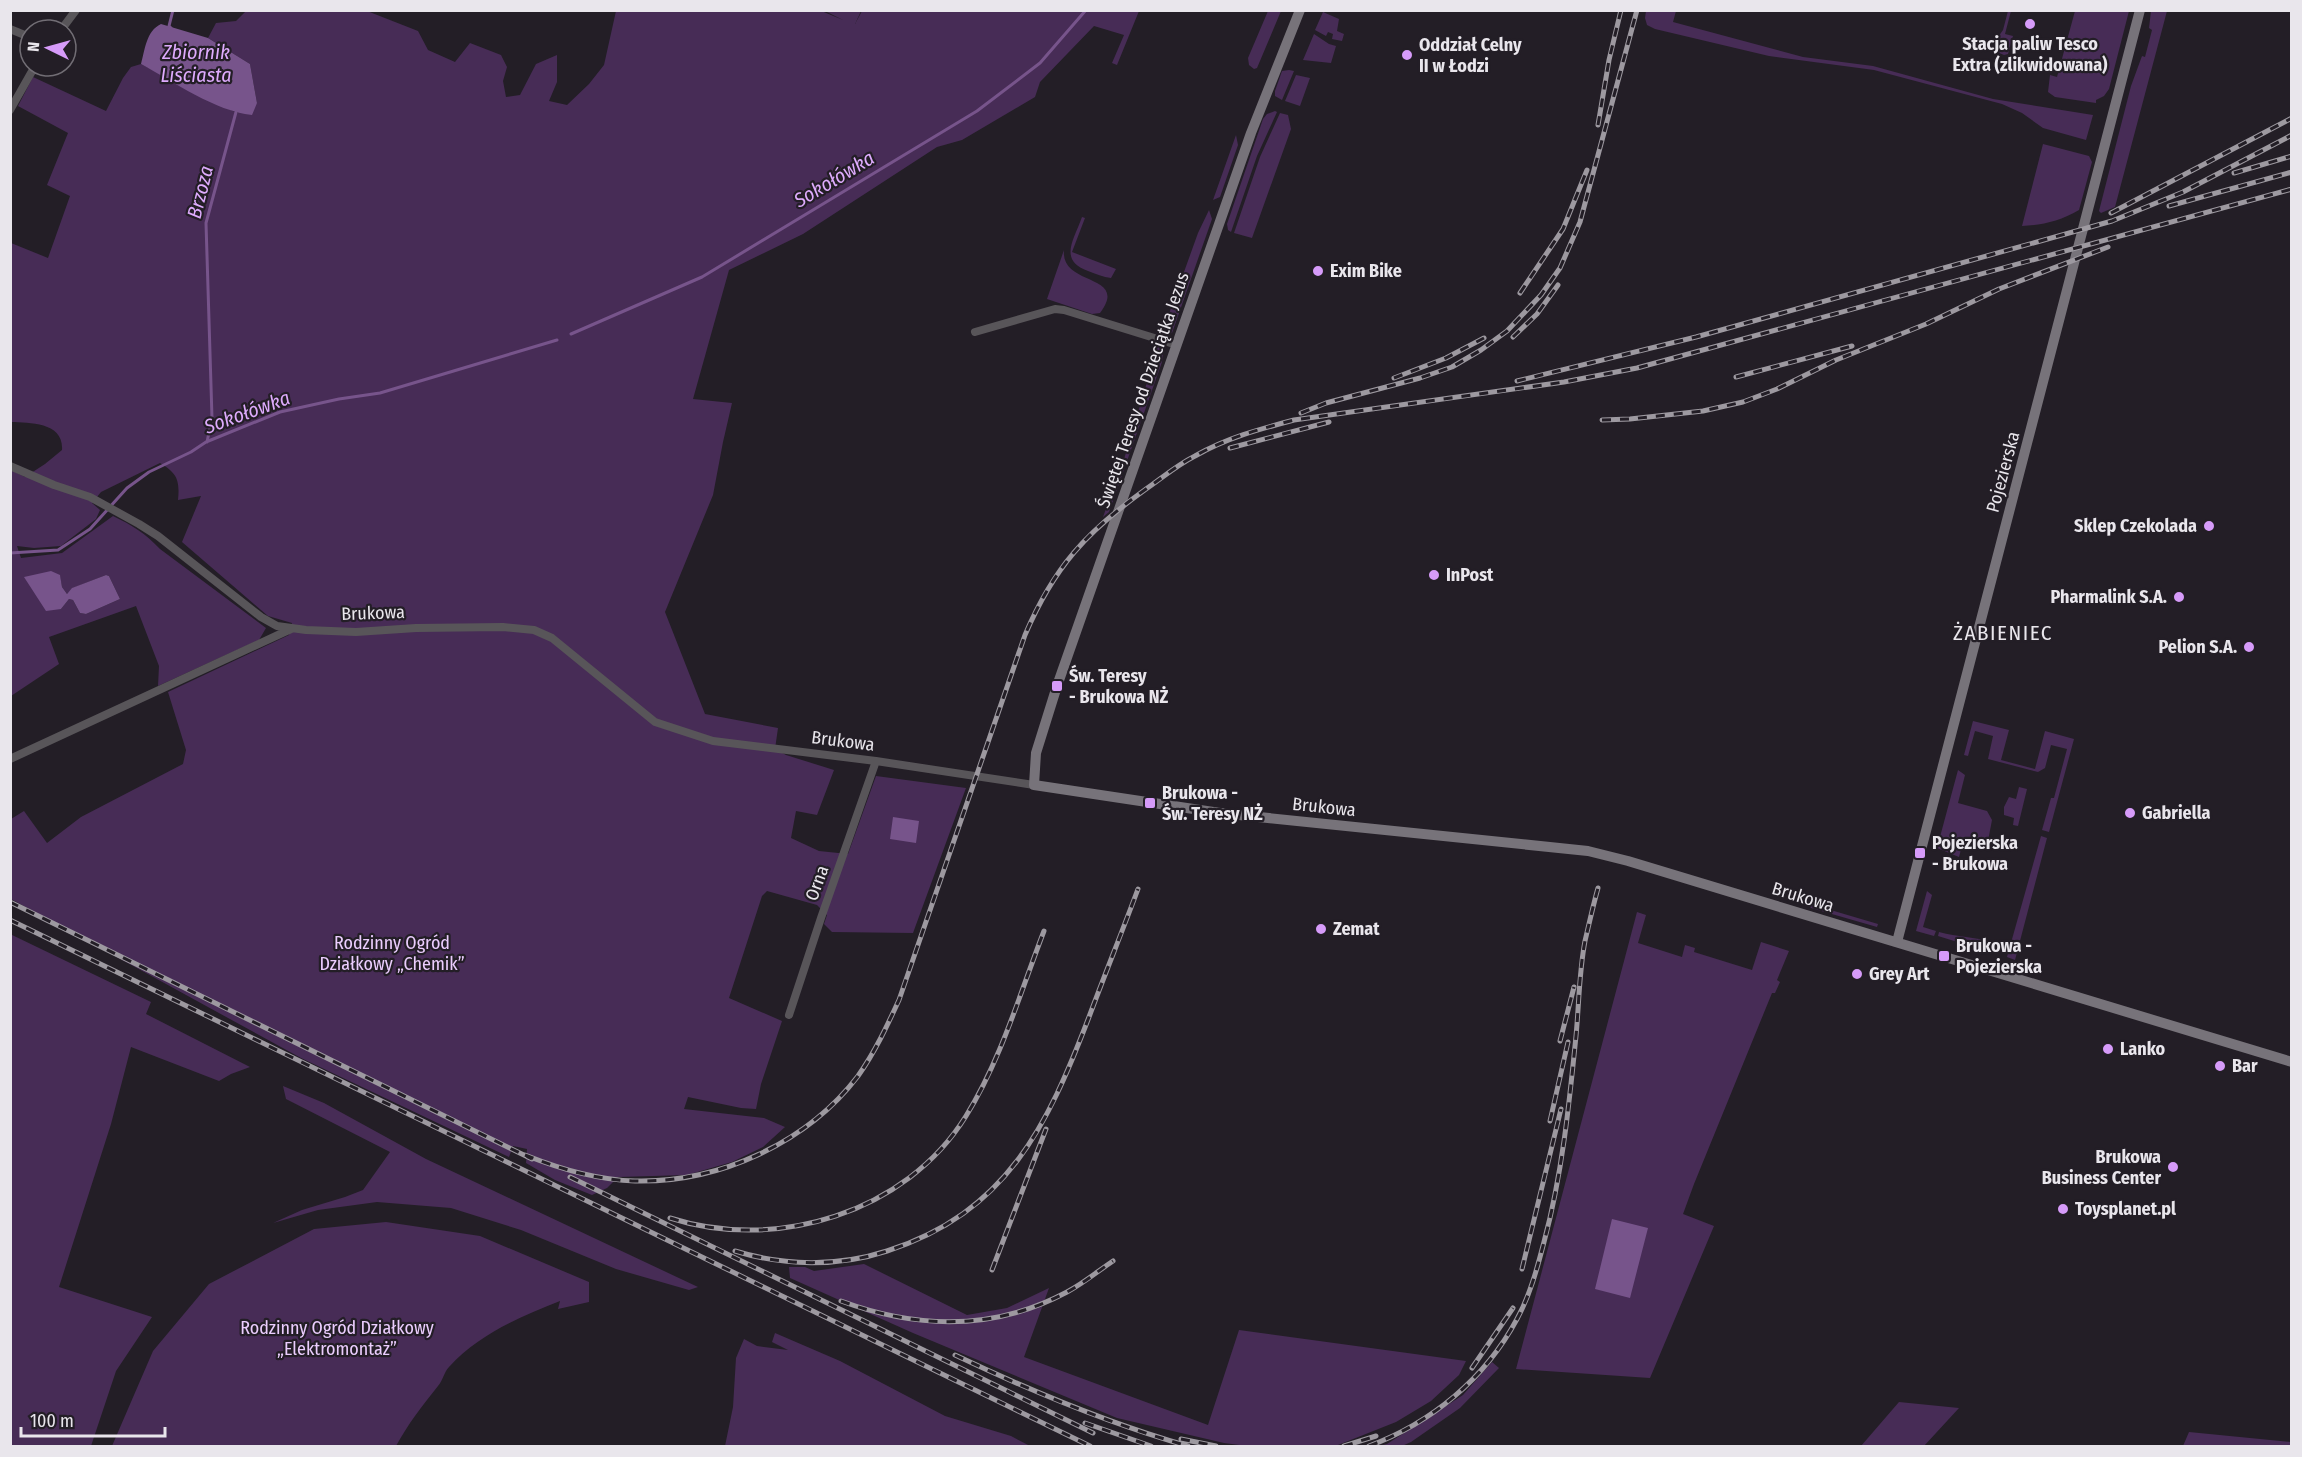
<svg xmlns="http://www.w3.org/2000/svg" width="2302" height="1457" font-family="'Fira Sans Condensed',sans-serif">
<rect width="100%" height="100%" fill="#231e26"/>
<path fill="#472c56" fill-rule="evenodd" d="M819,10L843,20L825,11H861L855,24L862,11H1139L1117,65L1112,63L1124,35L1094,26L1040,82L1035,97L962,140L937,147L803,234L729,270L693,399L732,403L723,442L713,495L665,612L705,714L778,728L775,749L786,755L834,770L817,815L796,811L791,838L819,851L848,854L876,776L966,788L913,933L832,932L824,924L827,915L817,905L767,891L762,896L729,998L782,1021L761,1084L756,1109L741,1108L688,1097L684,1109L764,1118L785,1127L763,1147L732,1162L687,1175L618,1177L607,1188L592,1195L555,1180L526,1163L527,1149L513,1146L509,1157L301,1058L11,899V819L24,811L47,843L81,817L183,764L186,750L168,692L289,635L292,623L268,616L182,542L201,496L178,500C180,480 177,473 160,463L101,492L92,503L100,510L96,519L61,546L34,548L17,546L21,558L62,553L113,516C132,525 146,534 160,549L266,628L259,640L158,686L159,666L136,606L49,637L59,664L11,696V470L25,477L45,464L62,450C64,422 30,423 11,422V243L48,258L70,196L47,185L68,133L18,106L33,77L106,111L123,78L131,67L141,64L237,113L257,103L250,64L208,38L216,23L236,21L246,11H367L418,31L428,50L455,62L470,43L501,55L507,67L503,81L506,97L520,95L536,64L557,55V82L549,101L567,105L589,84L604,65L616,11ZM106,575L109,576L120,599L86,614L80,613L73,600L69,599L61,609L60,576L62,587L67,594L73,588Z
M1268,11H1281L1257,68L1254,69L1249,65L1248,58Z
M1646,11H1676L1673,22L1803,57L1873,66L1993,99L2093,115L2086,140L2043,128L2022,113L2002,104L1874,70L1769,56L1655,29L1647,25L1645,18Z
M2008,11H2011L2005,34L2013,36L2008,54L2004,55L1997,52L1994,43L2003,30Z
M2075,11H2129L2109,89L2104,96L2096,100V103L2055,97L2048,92L2050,75L2057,77Z
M2151,11H2167L2115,207L2101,213L2099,211L2131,86L2142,56L2145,57L2152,30L2149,28Z
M1323,12L1339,19L1337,31L1344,34L1342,41L1332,39L1333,34L1328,32L1326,36L1315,30Z
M1314,34L1329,44L1336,46L1331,63L1303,60Z
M1289,70L1294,71L1282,100L1275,96V91L1282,71Z
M1296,75L1310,78L1300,106L1285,101Z
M1275,111L1277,112L1257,156L1231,232L1228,230L1227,224L1263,119L1267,114Z
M1280,113L1288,115L1291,129L1252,238L1234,233L1260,157Z
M1236,135L1238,145L1220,197L1213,200Z
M2043,144L2089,156L2092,162L2079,210C2060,221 2043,225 2022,226Z
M1209,210L1212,219L1172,333L1161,336L1198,233Z
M1082,217L1085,218L1072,252L1116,269L1111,278C1103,277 1096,274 1088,271C1058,260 1074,240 1082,217Z
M1064,250C1060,287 1130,273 1100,313L1092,314L1047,299Z
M1158,345L1163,352L1162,362L1109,512L1103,517L1125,456Z
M1973,721L2009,730L2001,760L2035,769L2045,731L2074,739L2049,832L2042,830L2051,798H2054L2067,749L2051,745L2045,768L2038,772L1988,759L1993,736L1975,731L1968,756L1964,755Z
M1958,770L1965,775L1958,803L1987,811L1992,820L1988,841L1978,838L1977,841L1964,838L1959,857L1937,848Z
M2019,787L2027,789L2018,826L2013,825L2014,818L2004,815V807L2009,797L2016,799Z
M2041,836L2047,838L2015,960L2007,957Z
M1927,891L1932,895L1923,927L1936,931L1934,936L1916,931Z
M1807,903L1878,924L1877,927L1811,908Z
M1637,912L1646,915L1638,943L1682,957L1685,945L1695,948L1694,952L1752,970L1761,942L1789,951L1777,980L1780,982L1775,993H1772L1694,1184L1683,1214L1714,1226L1650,1378L1516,1369Z
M1939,932C1958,937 1974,937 1993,942L1990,952L1938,936Z
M10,934L151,1002L146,1014L250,1067L231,1074L219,1081L131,1047L111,1124L59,1287L152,1317L116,1371L91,1446H11Z
M283,1086L324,1103L426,1159L698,1287L689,1290L616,1269L521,1230L451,1208L377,1202L318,1210L273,1223L302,1210L345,1197L363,1190L390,1152L286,1099Z
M386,1222L480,1236L589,1282V1302L558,1309L560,1301C520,1317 479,1334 449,1367C444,1372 443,1380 438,1386C422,1406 408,1424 396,1446H112L153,1351L209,1284L314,1229Z
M864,1264L967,1315L1007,1308L1049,1288L1024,1357L1208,1425L1239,1330L1466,1361L1459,1375L1431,1401L1396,1422L1338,1445L1247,1446L1224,1443L1117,1418L913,1333L790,1278L789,1267H805L814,1271Z
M775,1333L840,1361L945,1416L1011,1436L1030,1446H725L733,1407L736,1358L744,1339L757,1346L788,1350L772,1342Z
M1492,1362L1499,1368L1460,1408L1411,1442L1402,1446H1379L1387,1444L1463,1395Z
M1899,1402L1959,1408L1924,1446H1861Z
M2189,1432L2291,1442V1446H2183Z"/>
<path fill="#77548b" d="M161,24L208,38L250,64L257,103L252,115C215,111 174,82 141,64C145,50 146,31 161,24Z
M51,571L60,575L62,587L67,594L72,588L106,575L109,576L120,599L86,614L80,613L73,600L69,599L61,609L46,611L24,577Z
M893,817L919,821L916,843L890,839Z
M1612,1219L1648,1228L1630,1298L1595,1289Z"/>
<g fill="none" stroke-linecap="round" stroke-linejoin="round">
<path stroke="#77548b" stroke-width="3" d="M171,28L169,26L173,10
M571,334L702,277L977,111L1040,63L1086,10
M207,442L212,418L206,223L236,112
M10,553L58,550L90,529L127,488L149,472L191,452L206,442L280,412L339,399L380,393L557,340"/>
<path stroke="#585559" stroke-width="8" d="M10,29L27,36L30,46
M61,30L76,10
M10,110L35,66
M975,332L1055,309L1064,310L1177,345
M10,466L54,485L90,497L139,524L158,536L261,617L277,626L306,630L356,632L416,628L503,627L534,630L552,638L655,722L713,741L876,761L1034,785
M10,759L291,629
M789,1015L821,918L876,761"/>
<path stroke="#77737a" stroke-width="10" d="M1300,10L1251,133L1057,686L1036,753L1034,785L1220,813L1588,851L1628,861L2292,1062
M1897,942L2140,10"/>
<defs>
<path id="rail" d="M1598,125L1609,60L1621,10
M2234,173L2292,156
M2169,206L2292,172
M2111,213L2292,118
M1520,293L1563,229L1587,170
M1513,337L1537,314L1558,285
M1736,377L1852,346
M1394,378L1446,358L1484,338
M1517,381L1696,337L2112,221L2183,192L2292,135
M1301,413L1326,403L1420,378L1452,367L1481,350L1507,331L1541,295L1560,268L1580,222L1637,10
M1602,420L1630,419L1703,411L1743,402L1777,389L1836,360L1926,324L1999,289L2108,247
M1230,448L1329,422
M10,902L532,1159
M10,920L1090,1446
M1560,1041L1574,987
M1550,1121L1568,1042
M525,1155C560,1169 597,1180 635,1181C719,1183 807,1143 858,1076C875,1052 887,1026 899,1000L1025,635C1054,567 1086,532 1146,489C1162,478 1177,465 1195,456C1226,438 1260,429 1294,420L1564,382L1637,368L2292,189
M570,1177L1093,1433
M670,1218C776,1252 906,1213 966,1116C1001,1060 1020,993 1044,931
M735,1251C784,1266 838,1267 887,1251C1007,1212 1047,1127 1089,1017C1105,974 1122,932 1138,889
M1522,1269L1561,1109
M992,1270L1046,1129
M841,1301C917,1329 994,1331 1067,1292C1084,1283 1098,1271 1113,1261
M955,1355C1031,1391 1107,1423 1188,1446
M1472,1368L1513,1308
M1085,1423L1151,1446
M1181,1439L1216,1446
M1344,1446L1376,1436
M1369,1446C1431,1423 1485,1379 1517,1319C1530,1295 1537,1269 1544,1242C1562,1175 1569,1106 1576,1036C1579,1005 1579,972 1585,941C1589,924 1593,906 1598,888"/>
</defs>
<use href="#rail" stroke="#9d99a0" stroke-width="5"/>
<use href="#rail" stroke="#231e26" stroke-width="3" stroke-dasharray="9" stroke-linecap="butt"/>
</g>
<g fill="#d69bf9" stroke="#231e26" stroke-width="2">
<circle cx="2030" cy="24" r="6"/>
<circle cx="1407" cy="55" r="6"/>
<circle cx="1318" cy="271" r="6"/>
<circle cx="2209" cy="526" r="6"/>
<circle cx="1434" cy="575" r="6"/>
<circle cx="2179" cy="597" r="6"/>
<circle cx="2249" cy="647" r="6"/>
<rect x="1051" y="680" width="12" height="12" rx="3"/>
<rect x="1144" y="797" width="12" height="12" rx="3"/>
<circle cx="2130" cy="813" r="6"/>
<rect x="1914" y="847" width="12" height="12" rx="3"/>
<circle cx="1321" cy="929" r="6"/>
<rect x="1938" y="950" width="12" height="12" rx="3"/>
<circle cx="1857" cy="974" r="6"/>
<circle cx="2108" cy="1049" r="6"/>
<circle cx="2220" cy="1066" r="6"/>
<circle cx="2173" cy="1167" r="6"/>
<circle cx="2063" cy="1209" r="6"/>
</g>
<g text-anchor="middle" stroke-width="4.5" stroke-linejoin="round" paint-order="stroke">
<g font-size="18" font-weight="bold" fill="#e9e6ec" stroke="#231e26" text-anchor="start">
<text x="2030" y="50" text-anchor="middle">Stacja paliw Tesco<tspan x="2030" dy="21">Extra (zlikwidowana)</tspan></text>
<text x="1419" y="51">Oddział Celny<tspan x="1419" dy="21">II w Łodzi</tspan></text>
<text x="1330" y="277">Exim Bike</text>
<text x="2197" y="532" text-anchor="end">Sklep Czekolada</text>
<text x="1446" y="581">InPost</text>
<text x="2167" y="603" text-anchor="end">Pharmalink S.A.</text>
<text x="2237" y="653" text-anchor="end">Pelion S.A.</text>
<text x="1069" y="682">Św. Teresy<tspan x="1069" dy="21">- Brukowa NŻ</tspan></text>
<text x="1162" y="799">Brukowa -<tspan x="1162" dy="21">Św. Teresy NŻ</tspan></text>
<text x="2142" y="819">Gabriella</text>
<text x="1932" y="849">Pojezierska<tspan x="1932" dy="21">- Brukowa</tspan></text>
<text x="1333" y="935">Zemat</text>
<text x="1956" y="952">Brukowa -<tspan x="1956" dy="21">Pojezierska</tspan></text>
<text x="1869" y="980">Grey Art</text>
<text x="2120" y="1055">Lanko</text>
<text x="2232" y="1072">Bar</text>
<text x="2161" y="1163" text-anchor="end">Brukowa<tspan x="2161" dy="21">Business Center</tspan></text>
<text x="2075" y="1215">Toysplanet.pl</text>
</g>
<g font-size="18" fill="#e9e6ec" stroke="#231e26">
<text transform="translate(1143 390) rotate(-71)" y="6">Świętej Teresy od Dzieciątka Jezus</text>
<text transform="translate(2003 472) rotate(-75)" y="6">Pojezierska</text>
<text transform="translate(373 613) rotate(-2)" y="6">Brukowa</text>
<text transform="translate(843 741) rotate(7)" y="6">Brukowa</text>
<text transform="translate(1324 807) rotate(6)" y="6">Brukowa</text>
<text transform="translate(817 883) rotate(-70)" y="6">Orna</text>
<text transform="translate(1803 897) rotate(17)" y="6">Brukowa</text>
</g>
<g font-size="18" fill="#ebcdfe" stroke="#231e26">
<text x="392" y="949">Rodzinny Ogród<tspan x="392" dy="21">Działkowy „Chemik”</tspan></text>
<text x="337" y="1334">Rodzinny Ogród Działkowy<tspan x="337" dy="21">„Elektromontaż”</tspan></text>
</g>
<g font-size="20" font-style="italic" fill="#deabfd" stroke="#231e26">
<text x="196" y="59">Zbiornik<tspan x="196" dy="23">Liściasta</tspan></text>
<text transform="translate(834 179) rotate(-31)" y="7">Sokołówka</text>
<text transform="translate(200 192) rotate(-76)" y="7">Brzoza</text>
<text transform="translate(247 412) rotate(-20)" y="7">Sokołówka</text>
</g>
<g font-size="21" letter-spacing="1.5" fill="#e9e6ec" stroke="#231e26">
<text x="2003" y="640">ŻABIENIEC</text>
</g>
</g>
<rect width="2302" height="1457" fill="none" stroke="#e9e6ec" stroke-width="24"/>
<g transform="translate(48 48) rotate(275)"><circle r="28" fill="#231e26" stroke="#726e75" stroke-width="1.5"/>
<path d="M0-4.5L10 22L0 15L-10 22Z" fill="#d69bf9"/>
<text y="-9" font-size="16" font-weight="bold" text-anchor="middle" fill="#e9e6ec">N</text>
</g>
<path d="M21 1427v9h144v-9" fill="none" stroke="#e9e6ec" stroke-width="3"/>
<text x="30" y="1427" font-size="18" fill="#e9e6ec" stroke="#231e26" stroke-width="4.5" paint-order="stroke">100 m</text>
</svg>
